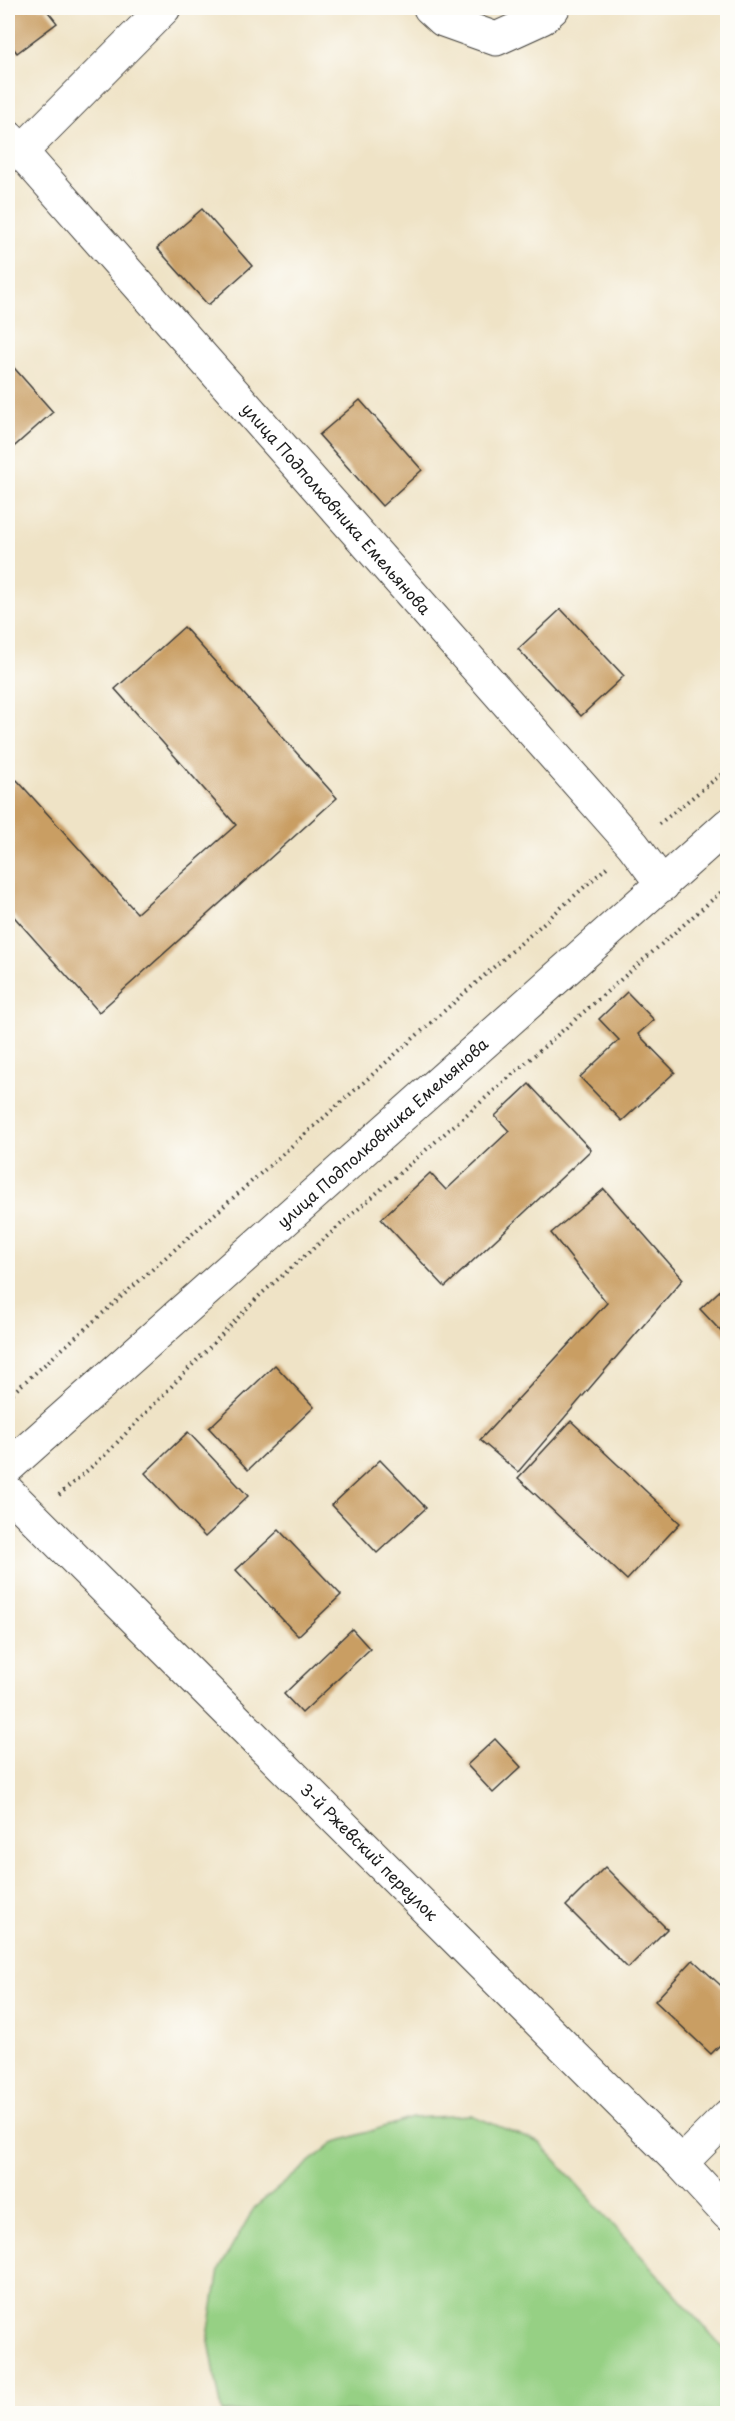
<svg xmlns="http://www.w3.org/2000/svg" width="735" height="2421" font-family="'Playpen Sans',sans-serif">
<rect width="100%" height="100%" fill="#fdfcf7"/>
<filter id="ink" filterUnits="userSpaceOnUse"><feTurbulence type="fractalNoise" baseFrequency=".0167" numOctaves="2"/><feDisplacementMap in="SourceGraphic" scale="12" xChannelSelector="R" yChannelSelector="G"/><feConvolveMatrix kernelMatrix="1 2 1 2 8 2 1 2 1" color-interpolation-filters="sRGB"/></filter>
<filter id="wash" filterUnits="userSpaceOnUse"><feTurbulence type="fractalNoise" baseFrequency=".008" numOctaves="4" result="noise"/><feDisplacementMap in="SourceGraphic" scale="24" xChannelSelector="R" yChannelSelector="G"/><feGaussianBlur stdDeviation="1.35" result="paint"/><feColorMatrix in="noise" values="0 0 0 0 0 0 0 0 0 0 0 0 0 0 0 0 0 1.4 0 .05"/><feComposite in="paint" operator="in"/></filter>
<g filter="url(#wash)">
<rect width="100%" height="100%" fill="#efe3c6"/>
<path fill="#96d084" stroke="#597650" stroke-width="1.5" d="M471,2115L540,2143L727,2352V2413L222,2412L208,2336L219,2270L254,2208L333,2143L412,2118Z"/>
<g id="blocks">
<path fill="#c99e63" d="M8,8H45L57,23L17,53L8,41Z
M202,209L252,266L208,305L157,248Z
M8,361L53,412L8,452Z
M360,400L422,470L382,506L319,435Z
M561,609L624,676L581,716L518,649Z
M184,627L337,798L99,1012L8,910V789L17,780L137,913L236,825L115,689Z
M627,992L654,1020L638,1034L675,1072L622,1121L580,1077L619,1040L599,1019Z
M529,1084L591,1150L445,1287L381,1219L430,1173L446,1190L509,1131L495,1116Z
M604,1189L683,1279L518,1472L480,1440L607,1303L551,1233Z
M728,1283V1339L700,1309Z
M275,1365L314,1407L248,1470L209,1428Z
M571,1421L680,1523L627,1580L518,1478Z
M188,1432L248,1496L205,1537L145,1473Z
M380,1460L426,1508L377,1553L332,1505Z
M279,1530L341,1595L298,1636L236,1570Z
M352,1629L370,1649L302,1713L284,1694Z
M495,1739L521,1767L493,1793L467,1765Z
M605,1867L667,1929L628,1968L566,1906Z
M693,1960L728,1992V2037L711,2054L655,2001Z"/>
</g>
</g>
<g filter="url(#ink)">
<use href="#blocks" fill-opacity="0" stroke="#3c3a36" stroke-width="1.5"/>
<g fill="none" stroke-linecap="round" stroke-linejoin="round">
<defs>
<g id="minor">
<path d="M430,8L443,20L496,39L542,18L553,8"/>
<path id="s1" d="M8,137L633,845L663,885"/>
<path d="M21,152L164,8"/>
<path id="s2" d="M8,1492L681,2163L728,2214"/>
<path d="M681,2163L728,2116"/>
</g>
<g id="major">
<path id="s3" d="M8,1467L728,825"/>
</g>
</defs>
<use href="#minor" stroke="#3c3a36" stroke-width="35"/>
<use href="#major" stroke="#3c3a36" stroke-width="35"/>
<path stroke="#3c3a36" stroke-width="4" stroke-dasharray="1.5 4.5" stroke-linecap="butt" d="M659,824L728,769
M8,1397L607,867
M59,1495L105,1455L260,1295L728,886"/>
<use href="#minor" stroke="#fff" stroke-width="33"/>
<use href="#major" stroke="#fff" stroke-width="33"/>
</g>
</g>
<g text-anchor="middle" stroke-width="4.5" stroke-linejoin="round" paint-order="stroke">
<g font-size="16" fill="#1c1c1c" stroke="#fdfcf7">
<text dy="6" stroke="none"><textPath href="#s1" startOffset="496">улица Подполковника Емельянова</textPath></text>
<text dy="6" stroke="none"><textPath href="#s3" startOffset="502">улица Подполковника Емельянова</textPath></text>
<text dy="6" stroke="none"><textPath href="#s2" startOffset="510">3-й Ржевский переулок</textPath></text>
</g>
</g>
<rect width="735" height="2421" fill="none" stroke="#fdfcf7" stroke-width="30"/>
</svg>
